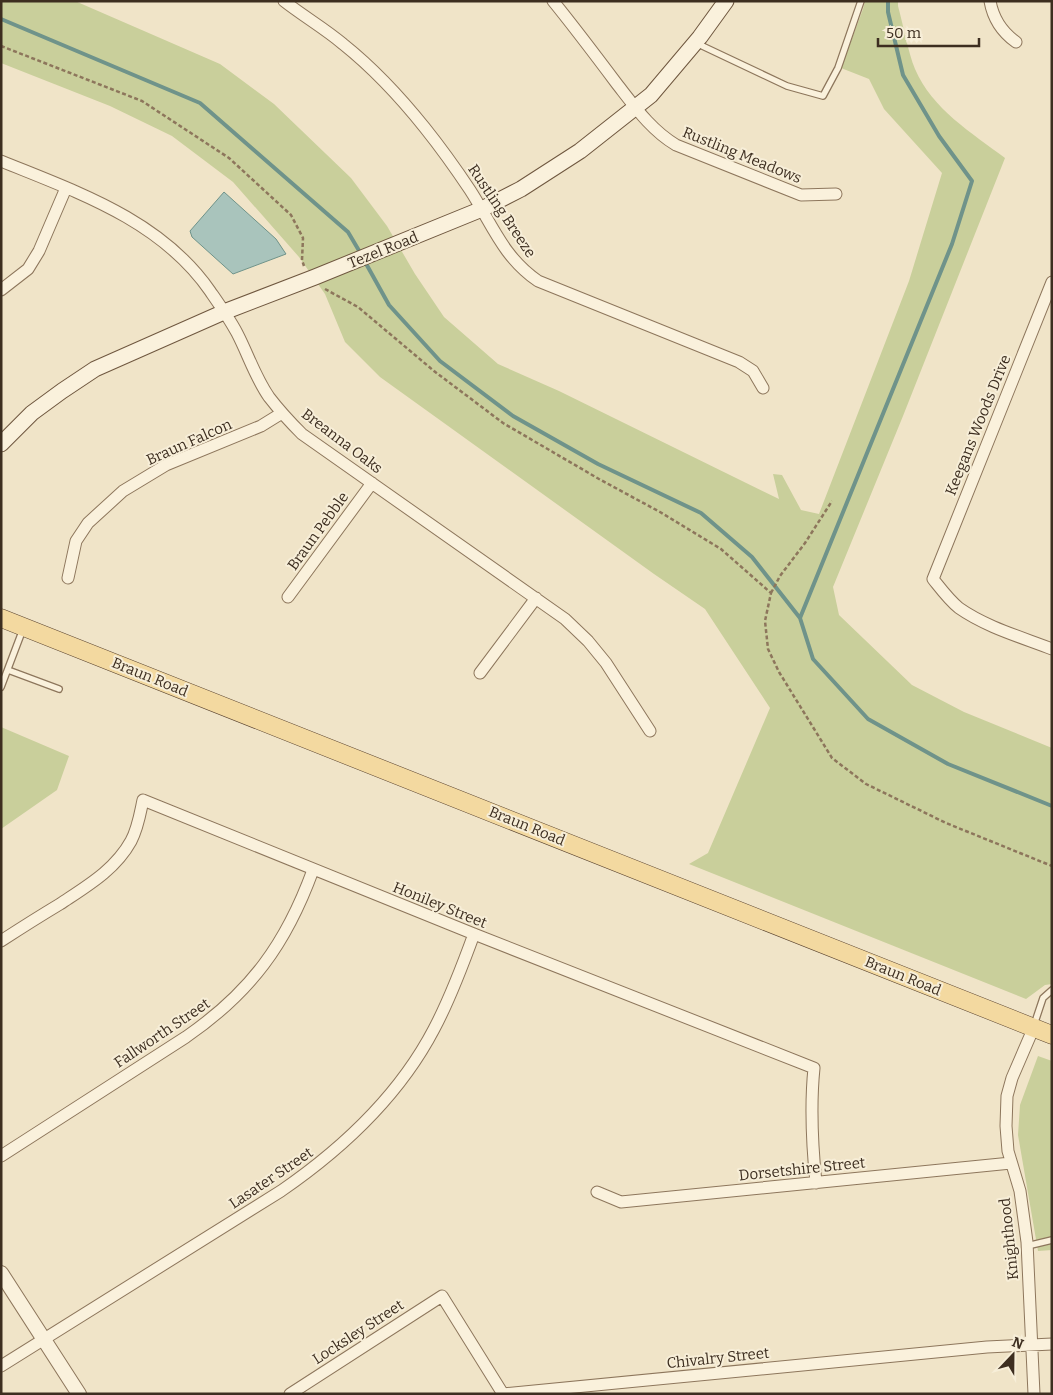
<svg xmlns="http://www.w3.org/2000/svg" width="1053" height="1395" font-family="Bitter,serif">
<rect width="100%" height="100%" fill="#f0e4c8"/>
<path fill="#c9cf9b" d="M1,1H75L220,64L274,104L351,178L387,226L415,274L444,317L498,364L559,391L779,499L773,474L782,475L801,510L819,514L909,281L942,173L884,109L869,79L841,68L863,9L865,1H898V6C903,24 908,52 915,69C932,109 972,133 1005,158L903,416L833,587L839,615L912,685L964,712L1052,748V984L1045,985L1026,999L689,864L708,853L770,708L705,609L654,574L380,377L345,342L325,294L299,257L233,182L172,136L110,106L1,63Z
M1,727L69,756L57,790L1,829Z
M1038,1056L1052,1061V1250L1038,1251L1018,1135L1020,1105Z"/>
<path fill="#a9c4bc" stroke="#6f938a" d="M224,192L276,239L286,254L233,274L192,237L190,231Z"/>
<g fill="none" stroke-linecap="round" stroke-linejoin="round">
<path stroke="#6f938a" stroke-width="4" d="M1,19L200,103L348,232L361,254
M364,260L389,305L440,361L513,416L598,464L701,513L752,557L800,618L813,659L868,719L948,764L1052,806
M800,618L952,244L972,181L939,136L903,75L888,12V1"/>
<defs>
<path id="service" d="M696,43L787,86L823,96L838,68L861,1
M8,670L59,689
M1,687L23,629
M1034,1025L1043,998L1052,990
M1027,1246L1052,1240"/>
<path id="minor" d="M284,1C303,16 324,28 343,44C373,68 401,98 425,128C441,148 456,169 470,190C492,224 503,257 538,281L739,362L753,371L763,388
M553,1C575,28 596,56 617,84C635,107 651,130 676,145L801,195L836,194
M990,1C993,18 1002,32 1016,42
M1,161C77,192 161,220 210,291C219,304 229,318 237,333C248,354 255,377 269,397C279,410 290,422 302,434L565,619L588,641L606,663L650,731
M1052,282L933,579C941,589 949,600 959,608C986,627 1021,637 1052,649
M1,290L28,269L39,251L66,188
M68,578L76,541L88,523L123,491L166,465L261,426L282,413
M288,597L372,483
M480,673L536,598
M1,941C21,928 40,916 60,904C87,886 115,870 131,841C138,828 140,814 143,800L474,934L814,1068C810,1107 812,1144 816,1183
M1034,1027L1012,1078L1007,1096L1006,1126L1008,1151L1020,1191L1027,1242L1034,1394
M1,1156L186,1037C251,992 286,944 313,870
M597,1192L621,1202L1011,1163
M1,1366L281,1191C342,1149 399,1096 434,1029C450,999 462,967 474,934
M290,1394L442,1296L503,1394L987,1347L1052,1344"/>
<path id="tertiary" d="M1,1273L79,1394"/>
<path id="secondary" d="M1,444L32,413L62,391L95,369L224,312L315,277L482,209L521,189L580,151L651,95L700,37L726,1"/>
<path id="primary" d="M1,618L1052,1035"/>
</defs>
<use href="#service" stroke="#8d765c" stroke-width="8"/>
<use href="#minor" stroke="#8d765c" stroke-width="13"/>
<use href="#tertiary" stroke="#8d765c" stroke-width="16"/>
<use href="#secondary" stroke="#6f573f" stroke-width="17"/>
<use href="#primary" stroke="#5b4430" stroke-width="19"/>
<path stroke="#8d765c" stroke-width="2.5" stroke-dasharray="4 2.5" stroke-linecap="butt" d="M1,46L142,101L229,158L291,215L303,238L302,260L304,266
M325,289L358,307L434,371L503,423L599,479L660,512L721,549L771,593L765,621L768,649L779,672L832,758L866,784L946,823L1052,866
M771,593L780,576L805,543L832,501"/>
<use href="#service" stroke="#faf1dc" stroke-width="5.5"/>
<use href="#minor" stroke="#faf1dc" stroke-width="11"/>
<use href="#tertiary" stroke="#faf1dc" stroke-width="14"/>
<use href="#secondary" stroke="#faf1dc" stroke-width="15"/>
<use href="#primary" stroke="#f3d9a0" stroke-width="18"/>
</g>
<g text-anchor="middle" stroke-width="4" stroke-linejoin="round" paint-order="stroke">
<g font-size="15" fill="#3d2e20" stroke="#f7eed8">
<text transform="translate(742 155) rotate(22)" y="5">Rustling Meadows</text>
<text transform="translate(502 211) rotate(56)" y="5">Rustling Breeze</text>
<text transform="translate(383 250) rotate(-22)" y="5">Tezel Road</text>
<text transform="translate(978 425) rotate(-68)" y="5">Keegans Woods Drive</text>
<text transform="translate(342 441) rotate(37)" y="5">Breanna Oaks</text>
<text transform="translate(189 442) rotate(-24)" y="5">Braun Falcon</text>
<text transform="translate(318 531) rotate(-54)" y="5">Braun Pebble</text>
<text transform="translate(150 677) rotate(22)" y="5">Braun Road</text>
<text transform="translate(527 826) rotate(22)" y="5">Braun Road</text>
<text transform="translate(440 905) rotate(22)" y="5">Honiley Street</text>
<text transform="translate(903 976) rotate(22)" y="5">Braun Road</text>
<text transform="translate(162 1033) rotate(-34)" y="5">Fallworth Street</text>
<text transform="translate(802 1169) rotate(-6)" y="5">Dorsetshire Street</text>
<text transform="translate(271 1178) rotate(-34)" y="5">Lasater Street</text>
<text transform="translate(1009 1239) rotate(-96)" y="5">Knighthood</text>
<text transform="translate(358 1332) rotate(-33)" y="5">Locksley Street</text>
<text transform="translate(718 1358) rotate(-6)" y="5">Chivalry Street</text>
</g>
</g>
<rect width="1053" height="1395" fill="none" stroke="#3d2e20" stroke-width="5"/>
<g transform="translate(1013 1355) rotate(22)" stroke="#f7eed8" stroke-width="4" paint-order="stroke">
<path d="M0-4L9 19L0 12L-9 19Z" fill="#3d2e20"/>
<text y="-8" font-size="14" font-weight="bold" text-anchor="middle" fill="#3d2e20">N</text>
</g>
<path d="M878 38v8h101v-8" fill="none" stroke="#3d2e20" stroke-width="2.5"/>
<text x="886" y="38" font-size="15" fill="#3d2e20" stroke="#f7eed8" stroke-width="4" paint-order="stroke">50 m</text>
</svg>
